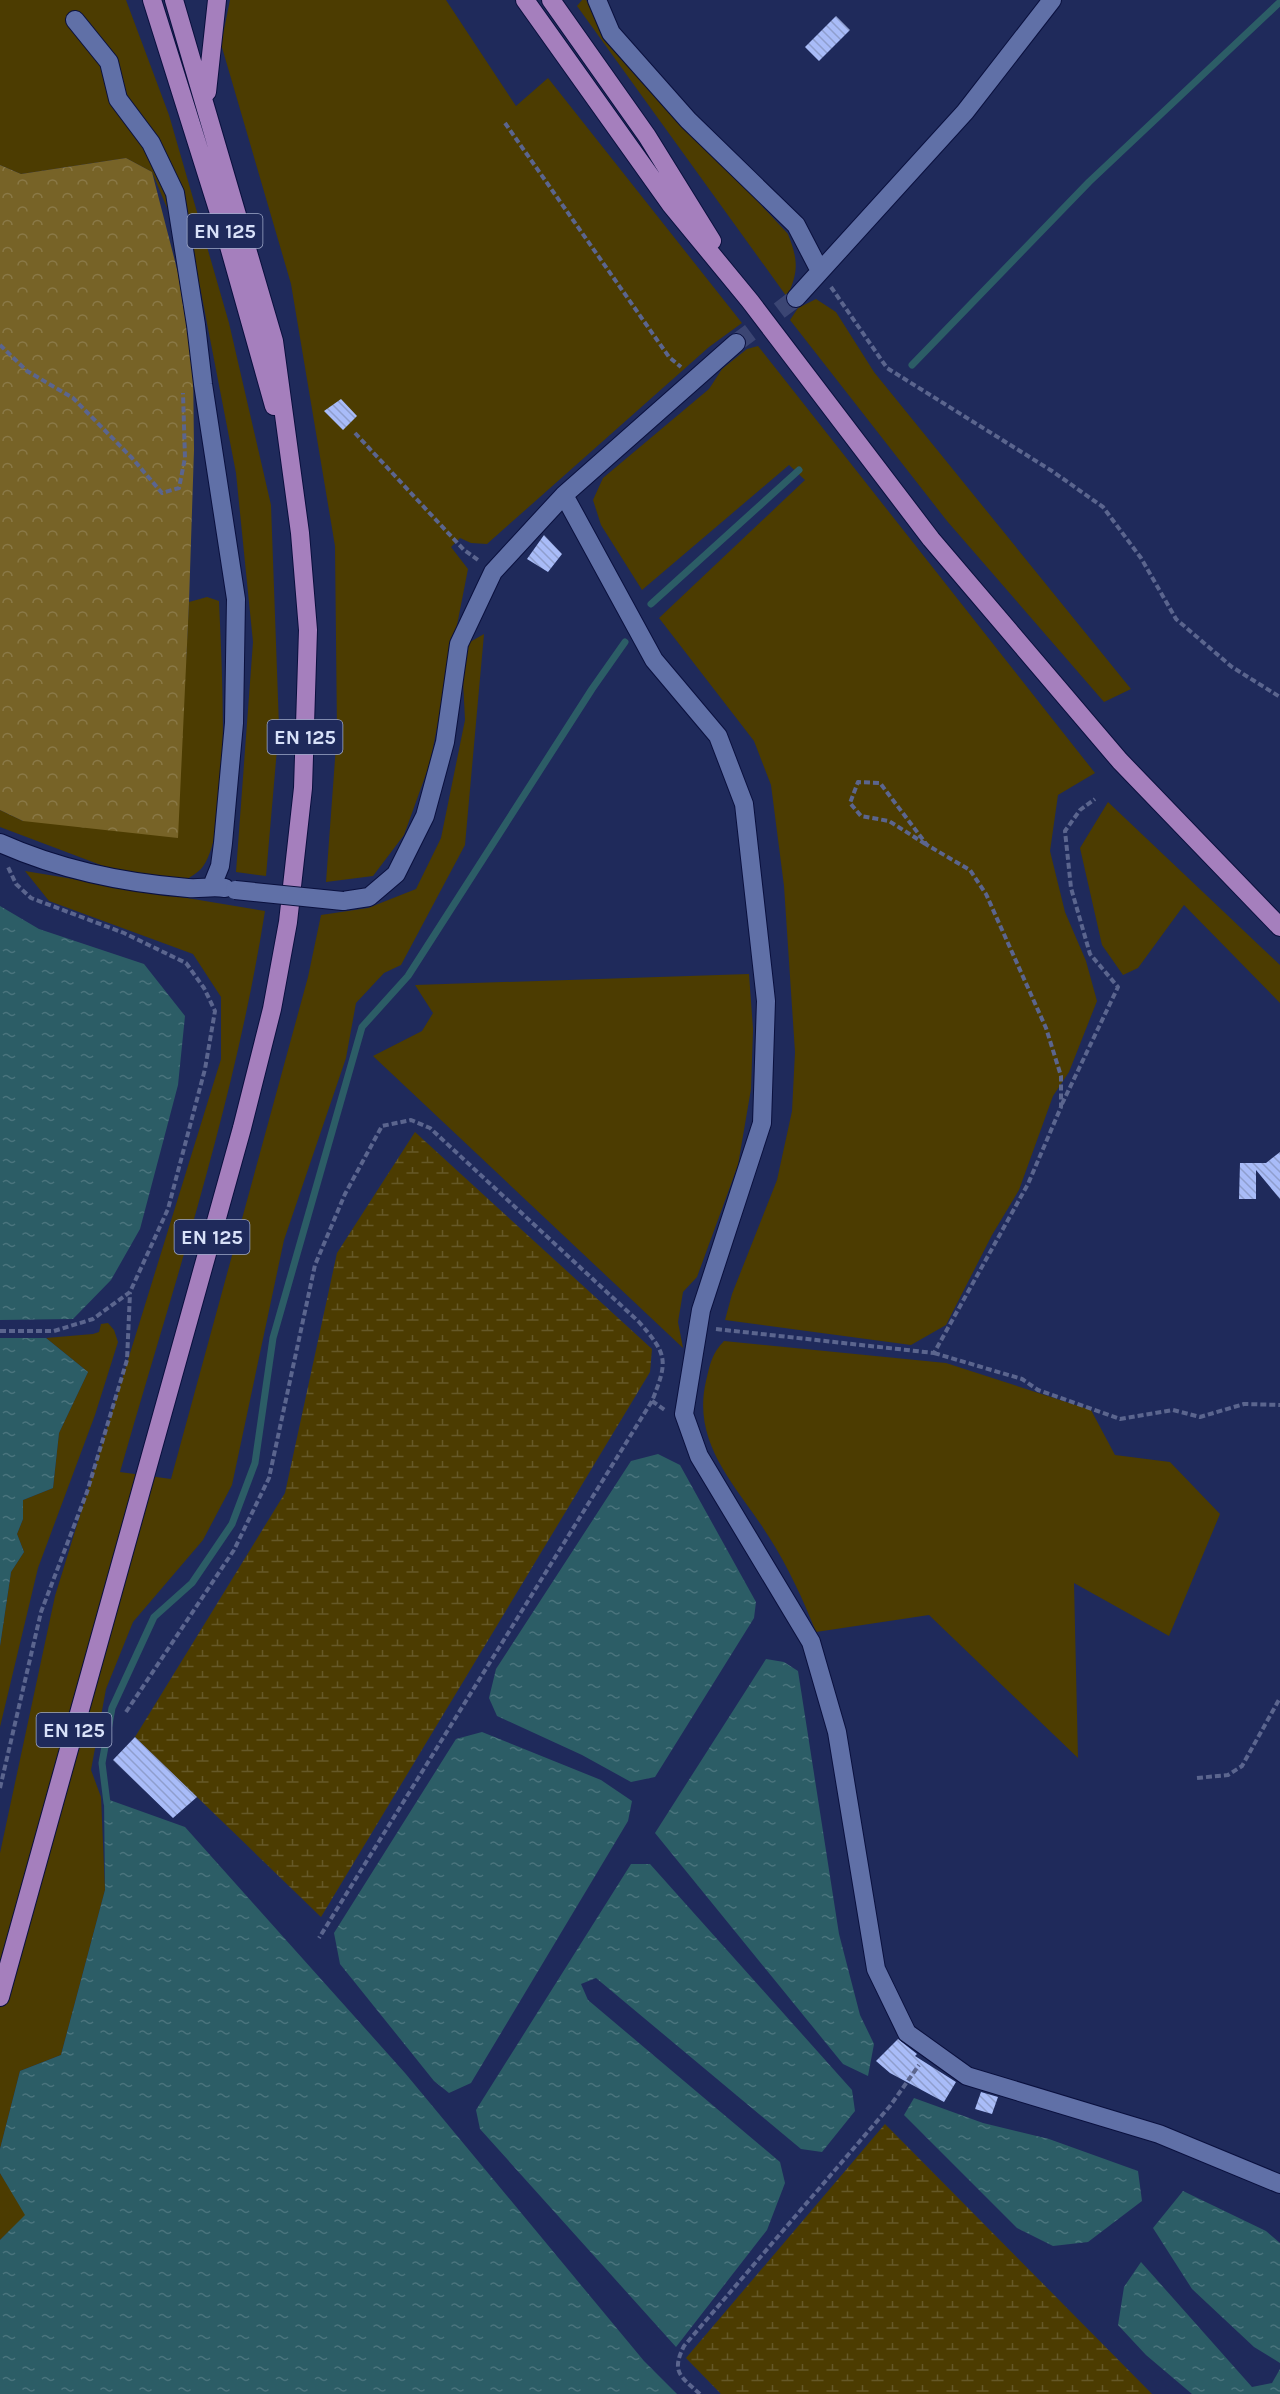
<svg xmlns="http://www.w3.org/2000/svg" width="1280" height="2394" font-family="Karla,sans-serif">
<defs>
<pattern id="forest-crowns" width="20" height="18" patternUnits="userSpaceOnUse" patternTransform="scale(1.5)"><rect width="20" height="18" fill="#776327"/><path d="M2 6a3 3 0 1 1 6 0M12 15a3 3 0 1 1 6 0" fill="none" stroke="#8a7947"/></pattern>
<pattern id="wetland-marsh" width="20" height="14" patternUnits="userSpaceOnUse" patternTransform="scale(1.5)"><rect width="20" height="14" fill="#4c3c01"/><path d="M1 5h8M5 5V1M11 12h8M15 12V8" fill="none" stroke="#655827"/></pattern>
<pattern id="water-ripples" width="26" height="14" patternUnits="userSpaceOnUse" patternTransform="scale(1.5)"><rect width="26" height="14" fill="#2c5d66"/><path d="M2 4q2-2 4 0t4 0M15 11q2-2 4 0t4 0" fill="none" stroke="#4a747d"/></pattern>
<pattern id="building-back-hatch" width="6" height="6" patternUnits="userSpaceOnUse" patternTransform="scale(1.5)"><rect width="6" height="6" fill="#a9bcf8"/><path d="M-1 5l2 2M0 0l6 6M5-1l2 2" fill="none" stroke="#8f9ecd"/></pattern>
</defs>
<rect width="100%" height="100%" fill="#1f2a5b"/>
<path fill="#4c3c01" d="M0,0H126L169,115L229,323L271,505L279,726L266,876L236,872L253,642L236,473L200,287L152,172L126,158L21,174L0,165Z
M230,0H446L516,106L548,78L742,323L709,347L487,544L471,543L460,538L451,547L468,569L430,763L404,835L373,876L326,882L337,732L335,546L291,284L221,44Z
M582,0H586L619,52L788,234C798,260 799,271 787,297L577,6Z
M816,299L836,312L874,372L1131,689L1104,702L947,521L790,320L798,308Z
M758,346L1095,773L1058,795L1050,851L1065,912L1086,961L1097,1001L1069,1072L1053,1096L1019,1190L992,1235L946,1325L911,1345L725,1320L732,1294L777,1180L792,1111L795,1052L784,886L771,785L754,741L659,618L805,480L789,465L642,590L601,525L593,500L603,478L709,389L722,369L747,349Z
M207,597L219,601C221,652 233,834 201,869C197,873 190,877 186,880L114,870L0,827V810L23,821L186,661L189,602Z
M484,634L465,845L401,965L384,973L356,1003L346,1058L284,1240L232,1485L203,1540L133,1622L106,1689L91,1770L101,1797L105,1890L61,2055L20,2071L0,2149V1853L55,1596L221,1059V997L193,954L49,901L25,871L265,911C235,1102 173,1287 120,1472L171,1479L308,977L321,915L368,908L416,889L441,838L465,720L462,660L470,642Z
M1108,802L1280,965V1003L1184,905L1138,968L1123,975L1102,945L1080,848Z
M749,974L753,1029L751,1089L738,1165L697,1277L683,1292L678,1322L683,1348L373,1056L422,1031L433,1013L415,985Z
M108,1323L114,1330L118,1342L95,1415L38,1568L0,1727V1646L11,1572L24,1552L17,1534L23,1519V1500L53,1488L59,1433L88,1372L46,1338L93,1334L99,1332L101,1324Z
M724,1341L946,1363L1091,1410L1115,1455L1170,1462L1220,1514L1169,1636L1074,1583L1078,1758L929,1615L816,1632C803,1599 788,1567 769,1537C738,1487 691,1445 706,1381C710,1364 712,1353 724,1341Z
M0,2173L26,2215L0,2240Z"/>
<path fill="url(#forest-crowns)" d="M126,158L152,172L178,273L193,364L194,450L189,602L178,838L23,821L0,810V165L21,174Z"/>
<path fill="url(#wetland-marsh)" d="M415,1132L652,1349L650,1372L321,1917L135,1737L285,1493L337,1253Z
M885,2124L1152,2394H721L686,2358Z"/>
<path fill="url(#water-ripples)" d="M0,906L39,929L144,964L185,1016L178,1085L140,1229L111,1280L73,1319L0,1320Z
M0,1338H46L88,1372L59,1433L53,1488L23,1500V1519L17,1534L24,1552L11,1572L0,1646Z
M658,1454L680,1465L756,1602L754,1618L655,1777L631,1782L582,1755L497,1716L489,1698L496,1669L631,1461Z
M766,1659L784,1662L798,1671L839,1934L860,2015L874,2044L868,2076L843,2064L655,1833Z
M482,1732L601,1780L632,1801L628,1821L471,2083L449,2093L434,2081L340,1964L334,1933L456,1739Z
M104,1798L185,1827L405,2073L644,2361L677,2394H0V2240L25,2215L0,2173V2149L20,2071L61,2055L105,1890Z
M631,1864H650L852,2090L855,2111L822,2152L801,2149L596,1978L581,1984L588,2000L780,2162L785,2183L767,2230L676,2347L480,2129L476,2110Z
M914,2098L983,2123L1049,2139L1138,2171L1142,2201L1088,2242L1053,2246L1017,2228L904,2115Z
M1183,2191L1266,2231L1280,2243V2363L1254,2347L1192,2289L1153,2228Z
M1141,2262L1252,2387L1272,2383L1280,2369V2394H1192L1146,2355L1118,2325L1124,2287Z"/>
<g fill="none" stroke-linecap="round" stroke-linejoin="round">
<path stroke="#2c5d66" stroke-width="7" d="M912,365L1089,182L1280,2
M651,604L799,470
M107,1803L102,1763L112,1708L154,1617L192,1583L232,1524L255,1463L273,1338L362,1027L408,976L592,689L625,642"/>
</g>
<path fill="url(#building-back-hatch)" d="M836,16L850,30L819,61L805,47Z
M341,399L357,416L343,430L324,411Z
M544,535L562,554L548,572L527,559Z
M1280,1152V1199L1256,1170V1199H1239L1240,1163H1266Z
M135,1737L197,1797L173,1818L113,1760Z
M898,2039L917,2054L915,2056L956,2082L944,2102L890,2073L876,2061Z
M981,2092L998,2097L992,2114L975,2109Z"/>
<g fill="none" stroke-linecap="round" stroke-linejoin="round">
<path stroke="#3b4573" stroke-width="18" stroke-dasharray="18 9" stroke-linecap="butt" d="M736,343L796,298"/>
<defs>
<path id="minor" d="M597,0L611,33L688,120L796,225L820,271
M75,20L109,62L118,99L151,143L175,193L196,325L203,384L236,599L234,723L223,843L220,866L212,886
M796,298L965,112L1052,0
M564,495L654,660L718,736L744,804L766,1001L762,1123L701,1310L684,1414L699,1456L811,1642L837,1732L876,1969L907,2033L967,2076L1159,2134L1280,2184
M0,843C58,869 125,883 188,888C200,889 212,886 225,888
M343,901L369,897L396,874L425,816L445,742L459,644L493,572L564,495L736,343"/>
<path id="major" d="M152,0L225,232L274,406
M525,0L671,205L750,301L931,539L1120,761L1280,927
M551,0L647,136L712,241
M207,92L217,0
M0,1997L242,1128L272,1009L288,922L303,788L308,630L300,533L274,341L174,0"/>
</defs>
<use href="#minor" stroke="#0a103e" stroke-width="20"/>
<use href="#major" stroke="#0a103e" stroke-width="20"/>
<path stroke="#5b658e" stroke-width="4" stroke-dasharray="6 3" stroke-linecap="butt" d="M505,123L669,357L681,367
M831,287L887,368L1052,471L1103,507L1141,558L1176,619L1232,667L1280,697
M0,345L27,371L73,398L132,458L162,493L179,488L185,458L183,393
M355,433L464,550L478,560
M1062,1104L1118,987L1090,954L1071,888L1065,831L1080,810L1095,799
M716,1329L934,1353L1028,1184L1061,1107V1076L1046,1028L986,894L970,870L927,845L880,783L858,782L850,803L861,816L889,821L927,845
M0,1331H54L93,1319L130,1292L168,1209L205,1069L215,1011L204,988L186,963L124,933L31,898L16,884L8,867
M934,1353L1022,1379L1038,1390L1120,1419L1173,1410L1200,1417L1244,1404L1280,1405
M652,1401L666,1411
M126,1712L234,1550L269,1478L315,1265L345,1194L382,1126L411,1120L430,1128L639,1322C668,1355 668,1361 652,1401L319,1938
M1197,1778L1228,1775L1242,1766L1280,1698
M0,1788L41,1612L87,1492L127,1360L130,1293
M700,2394C680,2376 671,2372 684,2346L890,2106L919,2065"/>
<use href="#minor" stroke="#6070a7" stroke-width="18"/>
<use href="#major" stroke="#a57fbd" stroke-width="18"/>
<defs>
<path id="minor-bridge" d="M235,890L343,901"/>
</defs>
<use href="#minor-bridge" stroke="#0a103e" stroke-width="20" stroke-linecap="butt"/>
<use href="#minor-bridge" stroke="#6070a7" stroke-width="18"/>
</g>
<g text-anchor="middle" stroke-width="6" stroke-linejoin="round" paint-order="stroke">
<g fill="#1f2a5b" stroke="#a0aaca" stroke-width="1.5">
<rect x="187.5" y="214" width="75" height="34" rx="4.5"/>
<rect x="267.5" y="720" width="75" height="34" rx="4.5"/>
<rect x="174.5" y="1220" width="75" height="34" rx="4.5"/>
<rect x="36.5" y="1713" width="75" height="34" rx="4.5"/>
</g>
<g font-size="20" font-weight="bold" fill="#d8e1f9">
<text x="225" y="238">EN 125</text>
<text x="305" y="744">EN 125</text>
<text x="212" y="1244">EN 125</text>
<text x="74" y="1737">EN 125</text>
</g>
</g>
</svg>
